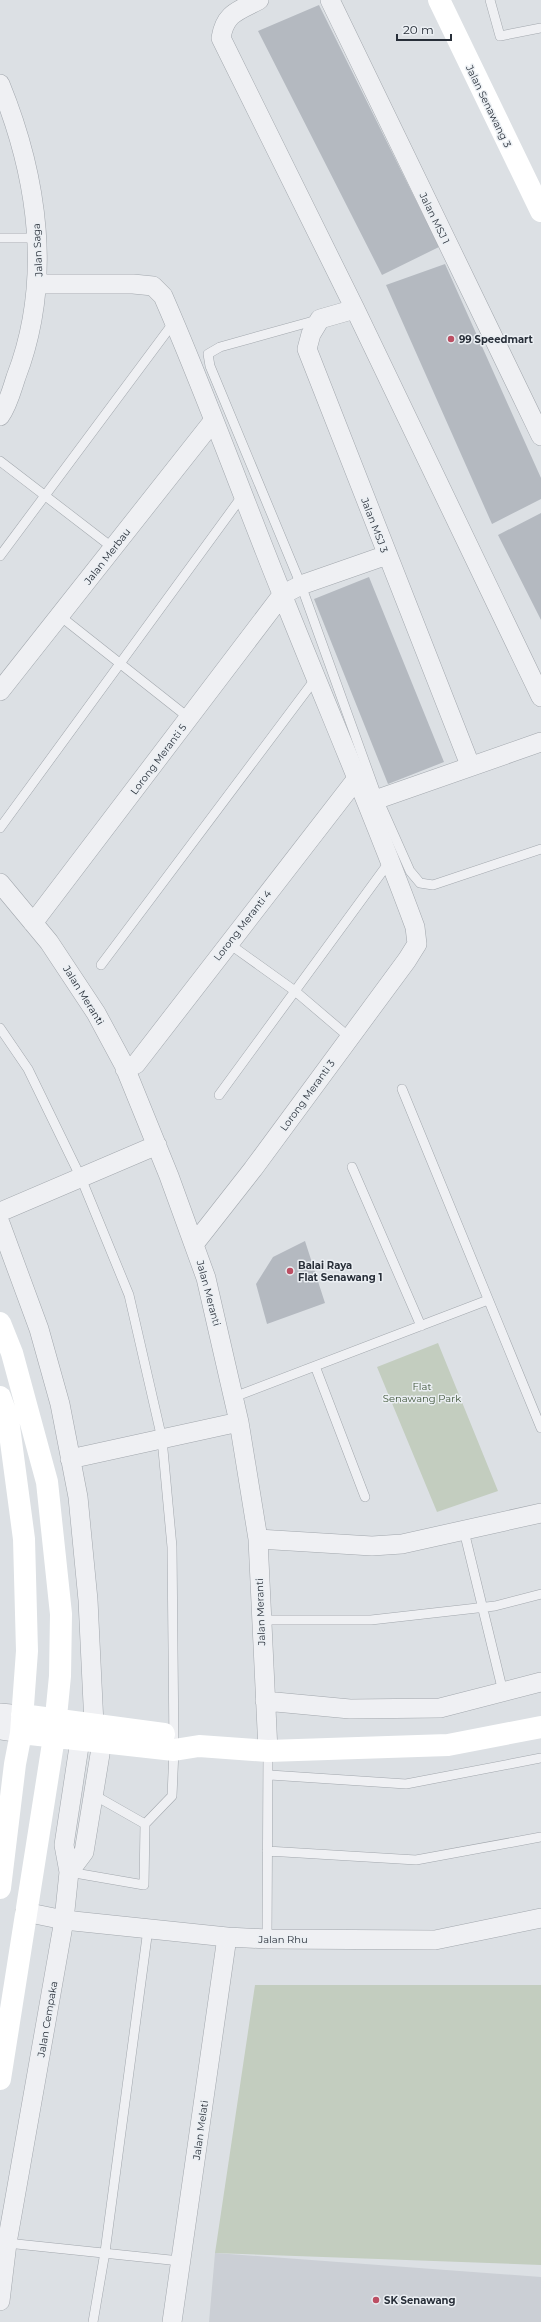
<svg xmlns="http://www.w3.org/2000/svg" width="541" height="2322" font-family="Montserrat,sans-serif">
<rect width="100%" height="100%" fill="#dce0e4"/>
<path fill="#cbcfd5" d="M215,2253L541,2277V2322H209Z"/>
<path fill="#c3cdbf" d="M438,1343L498,1491L437,1512L377,1367Z
M255,1985H541V2265L215,2253Z"/>
<path fill="#b4b9c0" d="M319,5L439,247L382,275L258,31Z
M445,264L541,478V499L492,524L386,285Z
M541,513V620L498,535Z
M369,577L444,762L388,784L314,599Z
M305,1241L325,1303L267,1324L256,1284L273,1257Z"/>
<g fill="none" stroke-linecap="round" stroke-linejoin="round">
<defs>
<path id="lane" d="M490,0L500,36L541,28
M0,238H36
M317,320L220,347L208,354L210,366L301,585L378,799L410,871L420,883L433,885L541,849
M0,461L113,548
M0,556L174,322
M60,616L189,718
M0,828L243,495
M228,943L295,991L349,1037
M101,965L316,678
M0,1028L28,1069L81,1178L129,1295L162,1439L172,1547L174,1750L172,1796L145,1824L144,1885L69,1872
M402,1089L541,1428
M219,1095L390,861
M352,1167L421,1326
M315,1366L365,1497
M234,1397L488,1300
M464,1531L503,1692
M261,1620H371L495,1606L541,1594
M270,1775L406,1784L541,1758
M94,1795L145,1824
M267,1851L416,1860L541,1837
M267,1939L268,1751
M7,2243L180,2261
M93,2322L105,2252L148,1929"/>
<path id="street" d="M259,0C238,11 225,13 221,38L355,309L541,697
M330,0L541,436
M0,84C38,177 53,281 16,377C12,389 8,405 0,416
M38,284H133L153,286L163,296C206,394 242,495 282,594C326,705 374,815 415,927L417,944L407,960L253,1169L195,1243
M355,309L320,319L311,334L307,349L470,765
M0,691L214,420
M378,799L541,742
M0,883L49,942L96,1013L124,1065L169,1176L206,1278L239,1422L258,1539L268,1751
M33,923L282,595L301,585L387,555
M125,1069L136,1064L358,777
M0,1212L157,1145
M0,1223L39,1329L60,1404L78,1497L88,1600L94,1725
M70,1459L239,1422
M258,1539L372,1546L402,1544L541,1513
M265,1701L350,1709L440,1708L541,1682
M0,1713L22,1715
M0,1730L21,1733
M69,1872L64,1845L80,1740
M25,1912L64,1920L227,1937L267,1939L435,1940L541,1918
M0,2301L7,2243L64,1920L69,1872L84,1852L102,1742
M172,2322L227,1937"/>
</defs>
<use href="#lane" stroke="#a2a7ad" stroke-width="10"/>
<use href="#street" stroke="#a2a7ad" stroke-width="20"/>
<use href="#lane" stroke="#eff0f3" stroke-width="9"/>
<use href="#street" stroke="#eff0f3" stroke-width="19"/>
<path stroke="#fff" stroke-width="22" d="M439,0L541,211
M0,1323L12,1353L47,1482L61,1614L60,1676L54,1737L0,2079
M0,1397L8,1419L24,1539L27,1651L21,1733L15,1764L0,1888
M22,1715L164,1734
M21,1733L174,1750L199,1746L268,1751L448,1745L541,1727"/>
</g>
<g fill="#bc4f63" stroke="#ebeff3" stroke-width="1.5">
<circle cx="451" cy="339" r="4"/>
<circle cx="290" cy="1271" r="4"/>
<circle cx="376" cy="2300" r="4"/>
</g>
<g text-anchor="middle" stroke-width="3" stroke-linejoin="round" paint-order="stroke">
<g font-size="10" fill="#282f39" stroke="#ebeff3">
<text transform="translate(489 106) rotate(64)" y="4">Jalan Senawang 3</text>
<text transform="translate(435 218) rotate(64)" y="4">Jalan MSJ 1</text>
<text transform="translate(37 250) rotate(-93)" y="4">Jalan Saga</text>
<text transform="translate(375 525) rotate(69)" y="4">Jalan MSJ 3</text>
<text transform="translate(107 556) rotate(-52)" y="4">Jalan Merbau</text>
<text transform="translate(158 759) rotate(-53)" y="4">Lorong Meranti 5</text>
<text transform="translate(242 925) rotate(-52)" y="4">Lorong Meranti 4</text>
<text transform="translate(84 995) rotate(58)" y="4">Jalan Meranti</text>
<text transform="translate(307 1095) rotate(-54)" y="4">Lorong Meranti 3</text>
<text transform="translate(209 1293) rotate(75)" y="4">Jalan Meranti</text>
<text transform="translate(260 1612) rotate(-92)" y="4">Jalan Meranti</text>
<text x="283" y="1943">Jalan Rhu</text>
<text transform="translate(47 2019) rotate(-80)" y="4">Jalan Cempaka</text>
<text transform="translate(200 2130) rotate(-82)" y="4">Jalan Melati</text>
</g>
<g font-size="10" font-weight="bold" fill="#282f39" stroke="#ebeff3" text-anchor="start">
<text x="459" y="343">99 Speedmart</text>
<text x="298" y="1269">Balai Raya<tspan x="298" dy="12">Flat Senawang 1</tspan></text>
<text x="384" y="2304">SK Senawang</text>
</g>
<g font-size="10" fill="#3d5337" stroke="#ebeff3">
<text x="422" y="1390">Flat<tspan x="422" dy="12">Senawang Park</tspan></text>
</g>
</g>
<path d="M397 34v6h54v-6" fill="none" stroke="#282f39" stroke-width="2"/>
<text x="403" y="34" font-size="12" fill="#282f39" stroke="#ebeff3" stroke-width="3" paint-order="stroke">20 m</text>
</svg>
